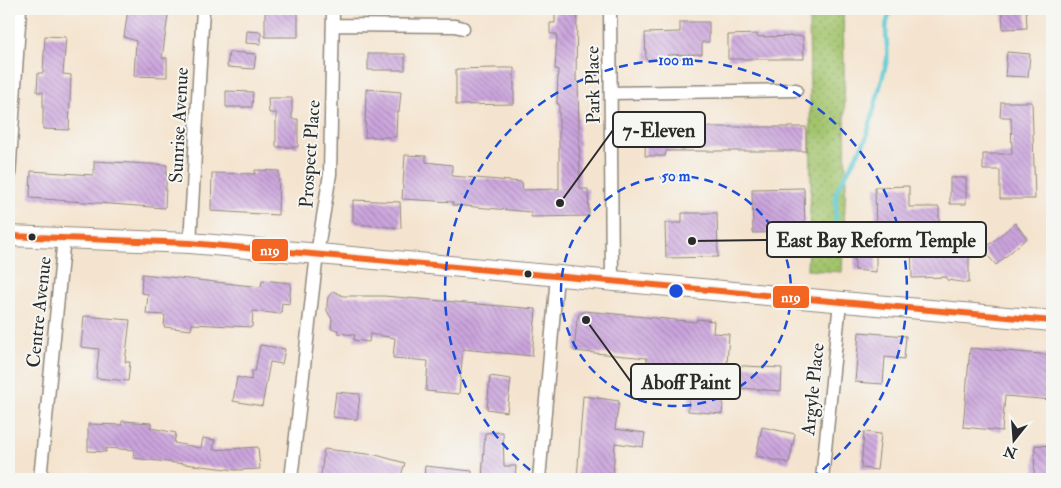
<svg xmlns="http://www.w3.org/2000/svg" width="1061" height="488" font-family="'IM FELL Double Pica',serif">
<defs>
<pattern id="grass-dots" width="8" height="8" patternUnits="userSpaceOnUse" patternTransform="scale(1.25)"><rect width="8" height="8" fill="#a3c46d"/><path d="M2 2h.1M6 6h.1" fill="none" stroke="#859f5a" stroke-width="1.8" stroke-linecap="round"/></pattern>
<pattern id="building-back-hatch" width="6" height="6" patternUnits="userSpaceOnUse" patternTransform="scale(1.25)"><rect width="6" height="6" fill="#cba4dd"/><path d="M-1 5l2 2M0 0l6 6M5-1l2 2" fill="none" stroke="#a586b3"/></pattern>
</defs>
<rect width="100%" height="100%" fill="#f6f6f2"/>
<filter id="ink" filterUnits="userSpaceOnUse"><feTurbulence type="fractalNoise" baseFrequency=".02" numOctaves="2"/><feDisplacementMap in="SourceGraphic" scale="10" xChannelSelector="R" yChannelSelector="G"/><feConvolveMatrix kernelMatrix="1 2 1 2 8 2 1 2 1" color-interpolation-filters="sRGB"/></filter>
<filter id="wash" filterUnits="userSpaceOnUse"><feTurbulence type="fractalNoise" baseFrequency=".0096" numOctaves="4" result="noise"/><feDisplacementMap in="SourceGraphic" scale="20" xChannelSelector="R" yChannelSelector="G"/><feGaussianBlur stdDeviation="1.12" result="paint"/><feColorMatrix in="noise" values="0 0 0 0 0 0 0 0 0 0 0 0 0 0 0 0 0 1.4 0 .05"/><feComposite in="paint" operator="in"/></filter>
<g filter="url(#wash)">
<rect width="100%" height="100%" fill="#f4e4cf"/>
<path fill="url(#grass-dots)" stroke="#67784c" d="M809,9H843L846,181L842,272L807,270L811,185Z"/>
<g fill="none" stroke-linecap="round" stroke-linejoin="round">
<path stroke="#5cc9d2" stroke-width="4.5" d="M835,254L836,192L866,139L887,60C889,40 881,28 892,9"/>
</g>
<g id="blocks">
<path fill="url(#building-back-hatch)" d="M128,9H169L162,58H167V77L134,76L136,41L124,37Z
M1002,9H1026L1027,28L1003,29Z
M555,10H577L576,81H578L580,189H588L589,216L531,217V212L453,205V202L402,199L405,155L426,156V162L452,165V176L522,182L523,190L559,189V104H557L558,69H555L557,34H550V23H555Z
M298,11V37H265V12Z
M680,22H709V42H702V54L667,55V60H646L645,33L680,32Z
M247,31L261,32V44L246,43Z
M757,34V37L803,36L804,59H728V35Z
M45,36L66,37L63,74L71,75L69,130L43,129V92H37L38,73H43Z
M229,52L256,54L254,69L227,67Z
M1007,52L1030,54L1028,77L1005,76Z
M368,54H405V70H368Z
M495,68H514V104L456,105V69Z
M366,89L401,92L399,112H397L396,137H365Z
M226,91L253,92L252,107H226Z
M268,98H292V119H298V147H276V113H269Z
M1001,102H1032L1035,199H1000V170H983V154H1012L1011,117H1000Z
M646,127H806V151H666L665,156H645Z
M94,161L167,165L165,208L30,198L31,171L94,175Z
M255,170L279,171L278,215L211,211L212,173L255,174Z
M950,178H966V204H950Z
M909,186V207H939V247L969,246V283L947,280V277L912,278L911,239L876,236L875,187Z
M804,188L805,232L753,233L752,189Z
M353,200L400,202L401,228L356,224L353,221Z
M682,213H717L718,257L666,258L665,223H682Z
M1015,223L1027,238L996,265L983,250Z
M876,243V272L855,270L854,244Z
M142,274L261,287L262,280L291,283L289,304L282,303L281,314L253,311L252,327L192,324L191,330L164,327L165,315L146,314L148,294L141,293Z
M333,291L343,296H384L536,309L532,356L463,349L459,394L426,391L428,361L393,358L395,338L370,334L369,342L354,340L355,335L338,333V330L331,329L332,319L327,311V304L328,297Z
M585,311L696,322L697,319L714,321L713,333L729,334L727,365L782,368L781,391L725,387L722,414L688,411L691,379L667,376L665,392L645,390L647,358L574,351L577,320L579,314Z
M84,316L130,320L125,362H130L128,381L96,378L99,349L81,347Z
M859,332L906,336L904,359L885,357L883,384L855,382Z
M260,345L285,349L282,364L270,362L262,406L233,401L237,377L251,380L252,371H255Z
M970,348L1052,355V400L1005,396L1002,431L963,427Z
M490,376L511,379L507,412L487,409Z
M336,392L360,394L357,420L333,417Z
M583,396L619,401L615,429L645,433L643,447L615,443L613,479H577Z
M122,421L151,423V428L176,433L174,443L201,448L203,438L215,440L213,450L258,447L260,469L236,470L133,458L134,450L106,448V452L88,451V424L122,425Z
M762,427L795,434L789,463L756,456Z
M503,432L504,466H516L515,479H482L485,433Z
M864,432L881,434L877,470L861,468Z
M1035,445L1052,446V479H1034Z
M324,449L376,455L405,463L400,479H376L362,475L361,479L321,476Z
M425,466L472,471V479H424Z"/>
</g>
</g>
<g filter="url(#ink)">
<use href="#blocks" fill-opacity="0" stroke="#90887d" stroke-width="1"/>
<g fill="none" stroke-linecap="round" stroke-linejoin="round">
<defs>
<path id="street" d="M610,9L612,281
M333,25L455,26L463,28
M611,93L796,90
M9,177L20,9
M190,243L203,9
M40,479L64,237
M291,479L317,254L330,174L333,9
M539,479L557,276
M822,479L840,302"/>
<path id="primary" d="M9,236L190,243L308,253L1052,321"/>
</defs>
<use href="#street" stroke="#90887d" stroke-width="15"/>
<use href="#primary" stroke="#90887d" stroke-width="22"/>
<use href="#street" stroke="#fff" stroke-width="12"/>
<use href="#primary" stroke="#fff" stroke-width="20"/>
<defs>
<path id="bus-1" d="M9,236L190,243L1052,321"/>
</defs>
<use href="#bus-1" stroke="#f6f6f2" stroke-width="10"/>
<use href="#bus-1" stroke="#f26522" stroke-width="6"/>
</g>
</g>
<g fill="none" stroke="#1d4ed8" stroke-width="2.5" stroke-dasharray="9 6">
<circle cx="676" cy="291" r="115"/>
<path d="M542 479A231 231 0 1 1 810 479"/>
</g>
<g fill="#2b2b2b" stroke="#f6f6f2" stroke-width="2">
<circle cx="32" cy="237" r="4.5"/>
<circle cx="528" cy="274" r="4.5"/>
</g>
<g text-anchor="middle" stroke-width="4" stroke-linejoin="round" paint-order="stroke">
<g font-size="19" fill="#2b2b2b" stroke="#f6f6f2">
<text transform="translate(592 85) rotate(-91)" y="7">Park Place</text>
<text transform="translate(178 125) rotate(-87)" y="7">Sunrise Avenue</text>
<text transform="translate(309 154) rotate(-86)" y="7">Prospect Place</text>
<text transform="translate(38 312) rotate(-84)" y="7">Centre Avenue</text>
<text transform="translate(812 389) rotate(-84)" y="7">Argyle Place</text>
</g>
</g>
<circle cx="676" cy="291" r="8" fill="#1d4ed8" stroke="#f6f6f2" stroke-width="2.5"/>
<g font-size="15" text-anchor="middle" font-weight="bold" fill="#1d4ed8" stroke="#f6f6f2" stroke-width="4" stroke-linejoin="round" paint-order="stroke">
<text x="676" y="65">100 m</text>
<text x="676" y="181">50 m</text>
</g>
<path fill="none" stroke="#2b2b2b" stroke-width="2" d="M560 203L613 130M692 241L767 240M586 320L631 382"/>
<g fill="#2b2b2b" stroke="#f6f6f2" stroke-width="2">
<circle cx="560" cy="203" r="5"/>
<circle cx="692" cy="241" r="5"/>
<circle cx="586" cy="320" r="5"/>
</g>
<g fill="#f6f6f2" stroke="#2b2b2b" stroke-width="2">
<rect x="613" y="112" width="92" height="35" rx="5"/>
<rect x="767" y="222" width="219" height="35" rx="5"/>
<rect x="631" y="364" width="109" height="35" rx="5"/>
</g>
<g font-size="20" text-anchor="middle" font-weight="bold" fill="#2b2b2b">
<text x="659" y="137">7-Eleven</text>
<text x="876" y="247">East Bay Reform Temple</text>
<text x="686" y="389">Aboff Paint</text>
</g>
<g stroke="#f6f6f2" stroke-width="2">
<rect x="251" y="238" width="38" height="24" rx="5" fill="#f26522"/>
<rect x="772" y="285" width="38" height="24" rx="5" fill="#f26522"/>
</g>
<g font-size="14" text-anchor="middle" font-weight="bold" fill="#fff">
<text x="270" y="255">n19</text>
<text x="791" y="302">n19</text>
</g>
<rect width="1061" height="488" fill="none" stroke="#f6f6f2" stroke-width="30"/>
<g transform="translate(1014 440) rotate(197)" stroke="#f6f6f2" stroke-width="4" paint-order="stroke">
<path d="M0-4L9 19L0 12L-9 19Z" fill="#2b2b2b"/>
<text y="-8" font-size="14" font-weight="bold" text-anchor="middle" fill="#2b2b2b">N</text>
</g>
</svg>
